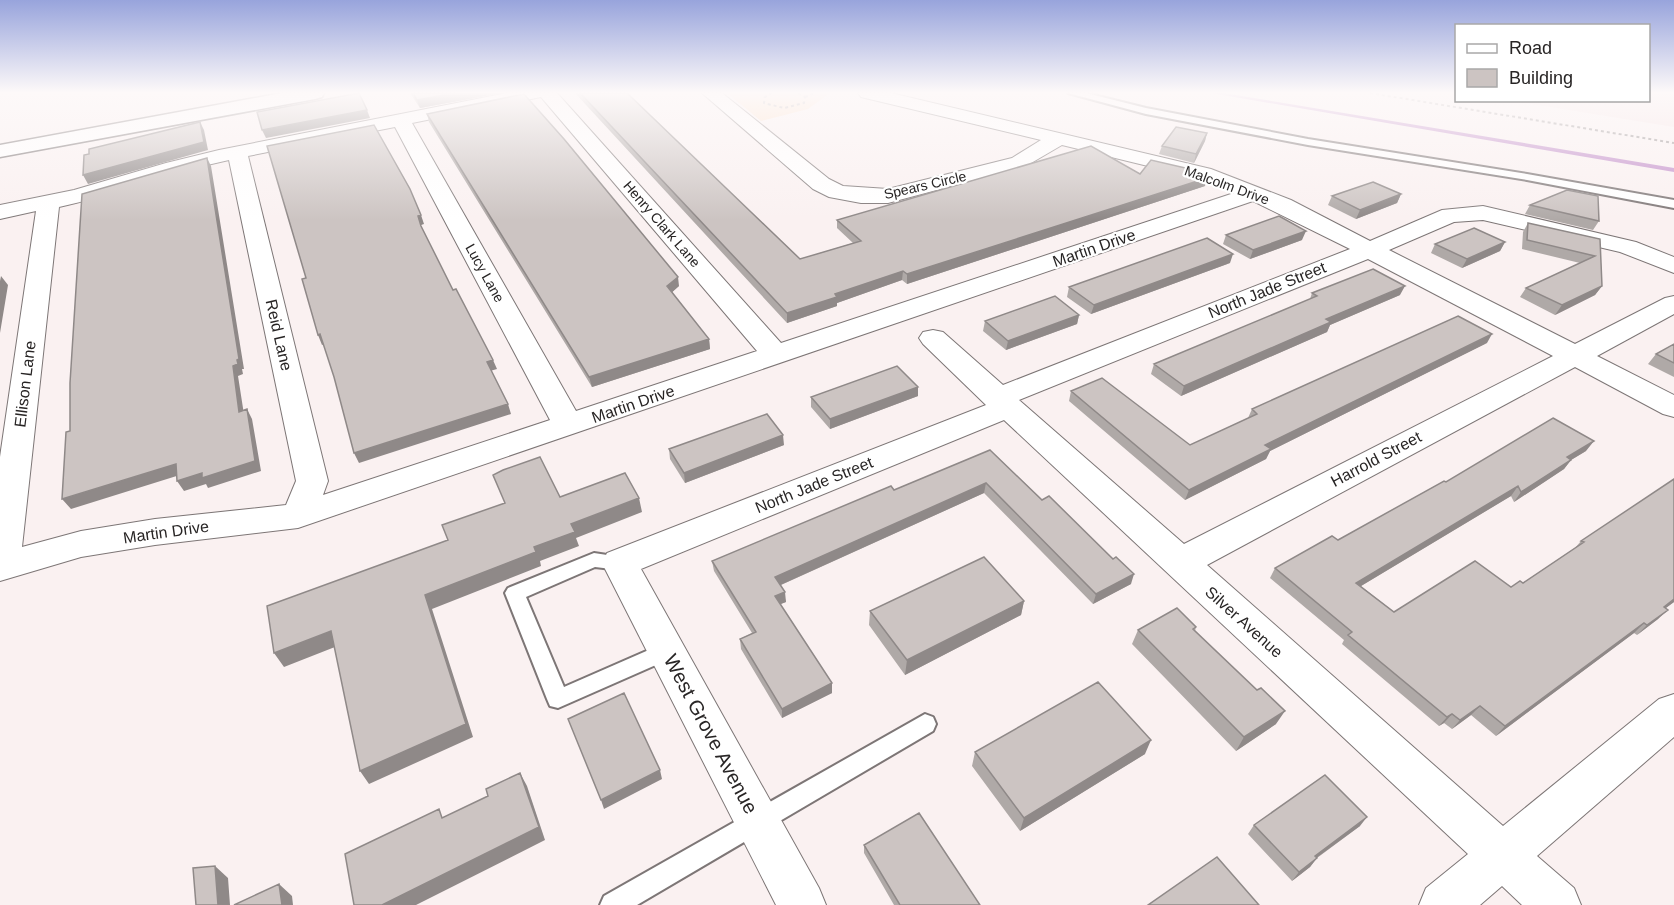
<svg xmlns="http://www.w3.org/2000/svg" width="1674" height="905" font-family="Helvetica,sans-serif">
<rect width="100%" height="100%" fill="#faf1f1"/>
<!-- built -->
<path fill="#f5e3e4" d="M1649,93H1674V127L1513,101L1648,100Z"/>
<!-- green -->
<path fill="#fcddc1" d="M727,93H830L808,109L761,121Z"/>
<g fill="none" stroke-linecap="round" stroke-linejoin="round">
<!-- stream -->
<path fill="#c18cc9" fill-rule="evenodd" d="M1211,93H1224L1674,168V172Z"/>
<!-- service casing -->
<g stroke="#7d7676" stroke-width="4">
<path id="service" d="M1068,93H1086L1146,108L1308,139L1527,174L1674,200V208L1527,180L1308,145L1146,114Z
M594,553L627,558L629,563L627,568L620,570L595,567L526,597L564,687L667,642L674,645L677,651L674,657L558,708L550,706L547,699L505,593L508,588Z
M925,714L933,717L936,724L933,731L637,905H600L604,896Z"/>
</g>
<!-- minor casing -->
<g stroke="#7d7676" stroke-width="2">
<path id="minor" d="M507,93H557L781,343L1234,193L1197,178L1062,145L1026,166L888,203H861L829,197L813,189L702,93H722L829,179L843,186L888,189L1012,158L1041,140L861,97L858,93H891L1211,169L1291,200L1370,241L1442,210L1483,206L1636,242L1674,257V273L1620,252L1483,220L1454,222L1389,250L1575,344L1665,298L1674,296V314L1597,356L1674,395V417L1663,414L1575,367L1207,565L1503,826L1659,699L1674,694V737L1537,856L1574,888L1581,905H1522L1502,886L1480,905H1419L1426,888L1468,854L1004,420L641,569L819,888L826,905H776L602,563L607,553L986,405L923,344L919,338L923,332L933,330L943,332L1003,385L1350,249L1253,201L298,528L155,545L81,557L0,581V457L36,211L0,219V205L74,190L166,163L219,150ZM541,97L757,351L576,411L412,123ZM395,127L550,420L323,495L328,481L248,156ZM229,160L296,481L286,505L155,519L81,531L22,547L59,207C116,195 171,172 229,160ZM1368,259L1553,356L1184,544L1019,400Z"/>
</g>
<!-- trunk casing -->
<g stroke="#7d7676" stroke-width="3">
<path id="trunk" d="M282,93H324L322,97L315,99L0,157V145Z"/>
</g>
<!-- path -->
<path stroke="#938d8d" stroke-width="2" stroke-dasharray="3 3" stroke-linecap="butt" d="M772,93L765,97L764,103L784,108L804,103L805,97L798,93
M1370,93L1674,143
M805,97L814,93"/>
<!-- service -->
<use href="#service" fill="#fff" fill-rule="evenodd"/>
<!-- minor -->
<use href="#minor" fill="#fff" fill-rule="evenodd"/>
<!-- trunk -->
<use href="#trunk" fill="#fff" fill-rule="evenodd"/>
</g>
<!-- wall -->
<path fill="#afa9a7" d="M410,93H502L420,108Z
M575,93H627L800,259L853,243L837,228V220L1140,174L1205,186L907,284L902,280L837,303V306L787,323Z
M427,114L679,286L672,292L709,339L710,349L592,387L429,122Z
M1207,133L1205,141L1194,163L1159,154L1162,146Z
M1401,194L1397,203L1356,219L1328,205L1332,196Z
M1530,205L1599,221L1593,230L1525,214Z
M1528,223L1600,239L1602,286L1595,295L1555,315L1520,297L1526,288L1580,263L1522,249L1523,232Z
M1226,235L1302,240L1250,259L1223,244Z
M1505,242L1500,251L1462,268L1431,253L1435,244Z
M1230,263L1091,314L1067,297L1069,287Z
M1312,293L1400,295L1330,325L1327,332L1181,396L1151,374L1154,364L1310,299Z
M1079,315L1077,324L1006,350L983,331L985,321Z
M1487,343L1270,451L1266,459L1185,500L1069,401L1071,391L1190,445L1248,418L1252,409Z
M1674,344V377L1648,364L1656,354Z
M918,387V396L830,429L811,407V397Z
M784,445L685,483L670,459L669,449Z
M990,450L1131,584L1093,604L984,493L781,585L786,602L780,604L832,693L782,718L741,649L740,639L752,633L714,571L712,561L894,490Z
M1586,451L1571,460L1564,469L1514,502L1511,496L1361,586L1394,612L1511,587L1523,583L1575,548L1581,541L1674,602L1665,608L1658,619L1637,635L1634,633L1496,736L1471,715L1452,729L1444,723L1439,726L1342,644L1344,640L1270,578L1275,568L1338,540L1446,482Z
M1024,601L1021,615L905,675L869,625L870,611Z
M1196,627L1195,631L1276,724L1236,751L1132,644L1138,630Z
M975,752L1145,754L1020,831L972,766Z
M1254,825L1360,826L1317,858L1310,867L1292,881L1248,834Z
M864,845L980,905H894L864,853Z"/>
<!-- shaded-wall -->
<path fill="#8f8988" d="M456,93H502L420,108L417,100Z
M367,110L370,118L266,138L262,130Z
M200,122L204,130L208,150L88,184L83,175Z
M1207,133L1205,141L1194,163L1196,154Z
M207,158L211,166L244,369H242L243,374L238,376L245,421L239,412L233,366L237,360Z
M1207,178L1205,186L907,284V274Z
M1401,194L1397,203L1356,219L1360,210Z
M421,215L424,224L421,225L418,216Z
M1306,231L1302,240L1250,259L1253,250Z
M1505,242L1500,251L1462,268L1467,259Z
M1233,254L1230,263L1091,314L1094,305Z
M903,271L902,280L837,303V306L787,323V313L835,294Z
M1,276L8,285L0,333V281Z
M678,277L679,286L669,295L667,286Z
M1405,286L1400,295L1330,325L1327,332L1181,396L1184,386L1326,319Z
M1602,286L1595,295L1555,315L1562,305Z
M1079,315L1077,324L1006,350L1008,341Z
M320,334L325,344L322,345L318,335Z
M1492,334L1487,343L1270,451L1266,459L1185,500L1189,490L1265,445Z
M709,339L710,349L592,387L589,377Z
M493,360L497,369L490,371L487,362Z
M918,387V396L830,429V419Z
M508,404L511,414L359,463L354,453Z
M247,409L252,419L261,471L208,488L206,484L184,491L177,481Z
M783,435L784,445L685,483L684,473Z
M1594,441L1586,451L1571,460L1564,469L1514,502L1521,492L1567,457Z
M176,464L183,474L71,509L62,499Z
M986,483L984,493L776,587L775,577Z
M1518,486L1511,496L1351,592L1356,583Z
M639,498L642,512L576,538L579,546L540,561L541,566L432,609L473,737L369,784L360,771L425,595L534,547L571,524Z
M1134,574L1131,584L1093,604L1096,594Z
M785,592L786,602L776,606L775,596Z
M1674,599V602L1654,617L1664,607Z
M1024,601L1021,615L905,675L907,660Z
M1668,610L1658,619L1637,635L1647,625Z
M1644,623L1634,633L1496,736L1505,726Z
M331,631L340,645L284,667L274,653Z
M832,683V693L782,718V709Z
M1480,706L1471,715L1452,729L1460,720Z
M1285,711L1276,724L1236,751L1244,737Z
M1452,714L1444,723L1439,726L1447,717Z
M1151,740L1145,754L1020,831L1024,818Z
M660,770L662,779L604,809L601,800Z
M520,773L527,786L545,840L416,905H382Z
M1367,817L1360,826L1308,864L1315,856Z
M1317,858L1310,867L1292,881L1299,872Z
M215,866L228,878L230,905H218Z
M279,884L292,896L293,905H282Z"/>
<!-- building -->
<path fill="#ccc4c2" stroke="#8f8988" stroke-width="1.5" d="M359,93L367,110L262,130L257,112Z
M413,93H456L417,100Z
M580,93H627L800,259L861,241L837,220L1091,146L1140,174L1151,160L1194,170L1207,178L907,274L903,271L835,294L837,297L787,313Z
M524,94L564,139L678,277L667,286L709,339L589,377L427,114Z
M200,122L204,142L83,175L84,155L89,154V149Z
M374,125L410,189L421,215L418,216L421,226L453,290L456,289L493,360L487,362L508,404L354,453L334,377L320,334L318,335L302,279L306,278L267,146Z
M1176,127L1207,133L1196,154L1162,146Z
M207,158L239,359L237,360L238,364L233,366L239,412L247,409L255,461L202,478V473L177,481L176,464L62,499L66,432L70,431V383L82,194Z
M1373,182L1401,194L1360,210L1332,196Z
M1567,190L1598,196L1599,221L1530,205Z
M1279,216L1306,231L1253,250L1226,235Z
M1528,223L1600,239L1602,286L1562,305L1526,288L1595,256L1527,240Z
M1474,228L1505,242L1467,259L1435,244Z
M1207,238L1233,254L1094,305L1069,287Z
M1373,269L1405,286L1326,319L1331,322L1184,386L1154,364L1317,296L1312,293Z
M1055,296L1079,315L1008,341L985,321Z
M1458,316L1492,334L1265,445L1271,449L1189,490L1071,391L1102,378L1190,445L1257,414L1252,409Z
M1674,344V363L1656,354Z
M897,366L918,387L830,419L811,397Z
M767,414L783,435L684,473L669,449Z
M1553,418L1594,441L1567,457L1571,460L1521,492L1518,486L1356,583L1394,612L1475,561L1511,587L1520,581L1523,583L1584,542L1581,541L1674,479V599L1664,607L1668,610L1647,625L1644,623L1505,726L1480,706L1460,720L1452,714L1447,717L1348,635L1352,632L1275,568L1332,536L1338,540L1444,481L1446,482Z
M990,450L1042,500L1049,496L1113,559L1116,557L1134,574L1096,594L986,483L775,577L785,592L775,596L832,683L782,709L740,639L756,632L712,561L891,486L894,490Z
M540,457L560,497L625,473L639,498L571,524L575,532L534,547L536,552L425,595L466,724L360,771L331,631L274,653L267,606L448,540L442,525L505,503L493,475L503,470Z
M984,557L1024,601L907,660L870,611Z
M1177,608L1196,627L1193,629L1257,690L1261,688L1285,711L1244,737L1138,630Z
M1098,682L1151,740L1024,818L975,752Z
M624,693L660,770L601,800L568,719Z
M520,773L539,827L382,905H354L345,854L439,809L442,818L488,796L486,789Z
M1325,775L1367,817L1315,856L1317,858L1299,872L1254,825Z
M919,813L980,905H900L864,845Z
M1217,857L1259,905H1148Z
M215,866L218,905H196L193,868Z
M279,884L282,905H234Z"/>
<!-- sky -->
<linearGradient id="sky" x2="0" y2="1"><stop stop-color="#98a4dc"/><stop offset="0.42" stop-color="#fdf9f9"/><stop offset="1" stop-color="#fdf9f9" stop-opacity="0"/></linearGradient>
<rect width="1674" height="220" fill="url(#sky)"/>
<g text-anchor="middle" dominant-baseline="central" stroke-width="4.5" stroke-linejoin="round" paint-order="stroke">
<!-- far-street labels -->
<g font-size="14" fill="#282525" stroke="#fff">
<text transform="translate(925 185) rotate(-13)">Spears Circle</text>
<text transform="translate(1227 185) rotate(20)">Malcolm Drive</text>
<text transform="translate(662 224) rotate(49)">Henry Clark Lane</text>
<text transform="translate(485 273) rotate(61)">Lucy Lane</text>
</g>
<!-- street labels -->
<g font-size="16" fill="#282525" stroke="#fff">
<text transform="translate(1094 248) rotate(-19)">Martin Drive</text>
<text transform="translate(1267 290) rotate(-22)">North Jade Street</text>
<text transform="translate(279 335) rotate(77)">Reid Lane</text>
<text transform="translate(25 384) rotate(-83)">Ellison Lane</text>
<text transform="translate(633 404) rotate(-19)">Martin Drive</text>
<text transform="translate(1376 459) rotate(-28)">Harrold Street</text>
<text transform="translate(814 485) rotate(-22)">North Jade Street</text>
<text transform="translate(166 532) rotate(-8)">Martin Drive</text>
<text transform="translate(1244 622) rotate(42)">Silver Avenue</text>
</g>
<!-- near-street labels -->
<g font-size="20" fill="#282525" stroke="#fff">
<text transform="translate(711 734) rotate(62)">West Grove Avenue</text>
</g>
</g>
<!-- legend -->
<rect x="1455" y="24" width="195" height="78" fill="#ffffff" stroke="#a9a8a8" stroke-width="1.5"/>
<rect x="1467" y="44" width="30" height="9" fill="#ffffff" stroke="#a9a8a8" stroke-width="1.5"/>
<text x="1509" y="54" font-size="18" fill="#282525">Road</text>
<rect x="1467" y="69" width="30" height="18" fill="#ccc4c2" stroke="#a9a8a8" stroke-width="1.5"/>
<text x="1509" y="84" font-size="18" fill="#282525">Building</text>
</svg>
